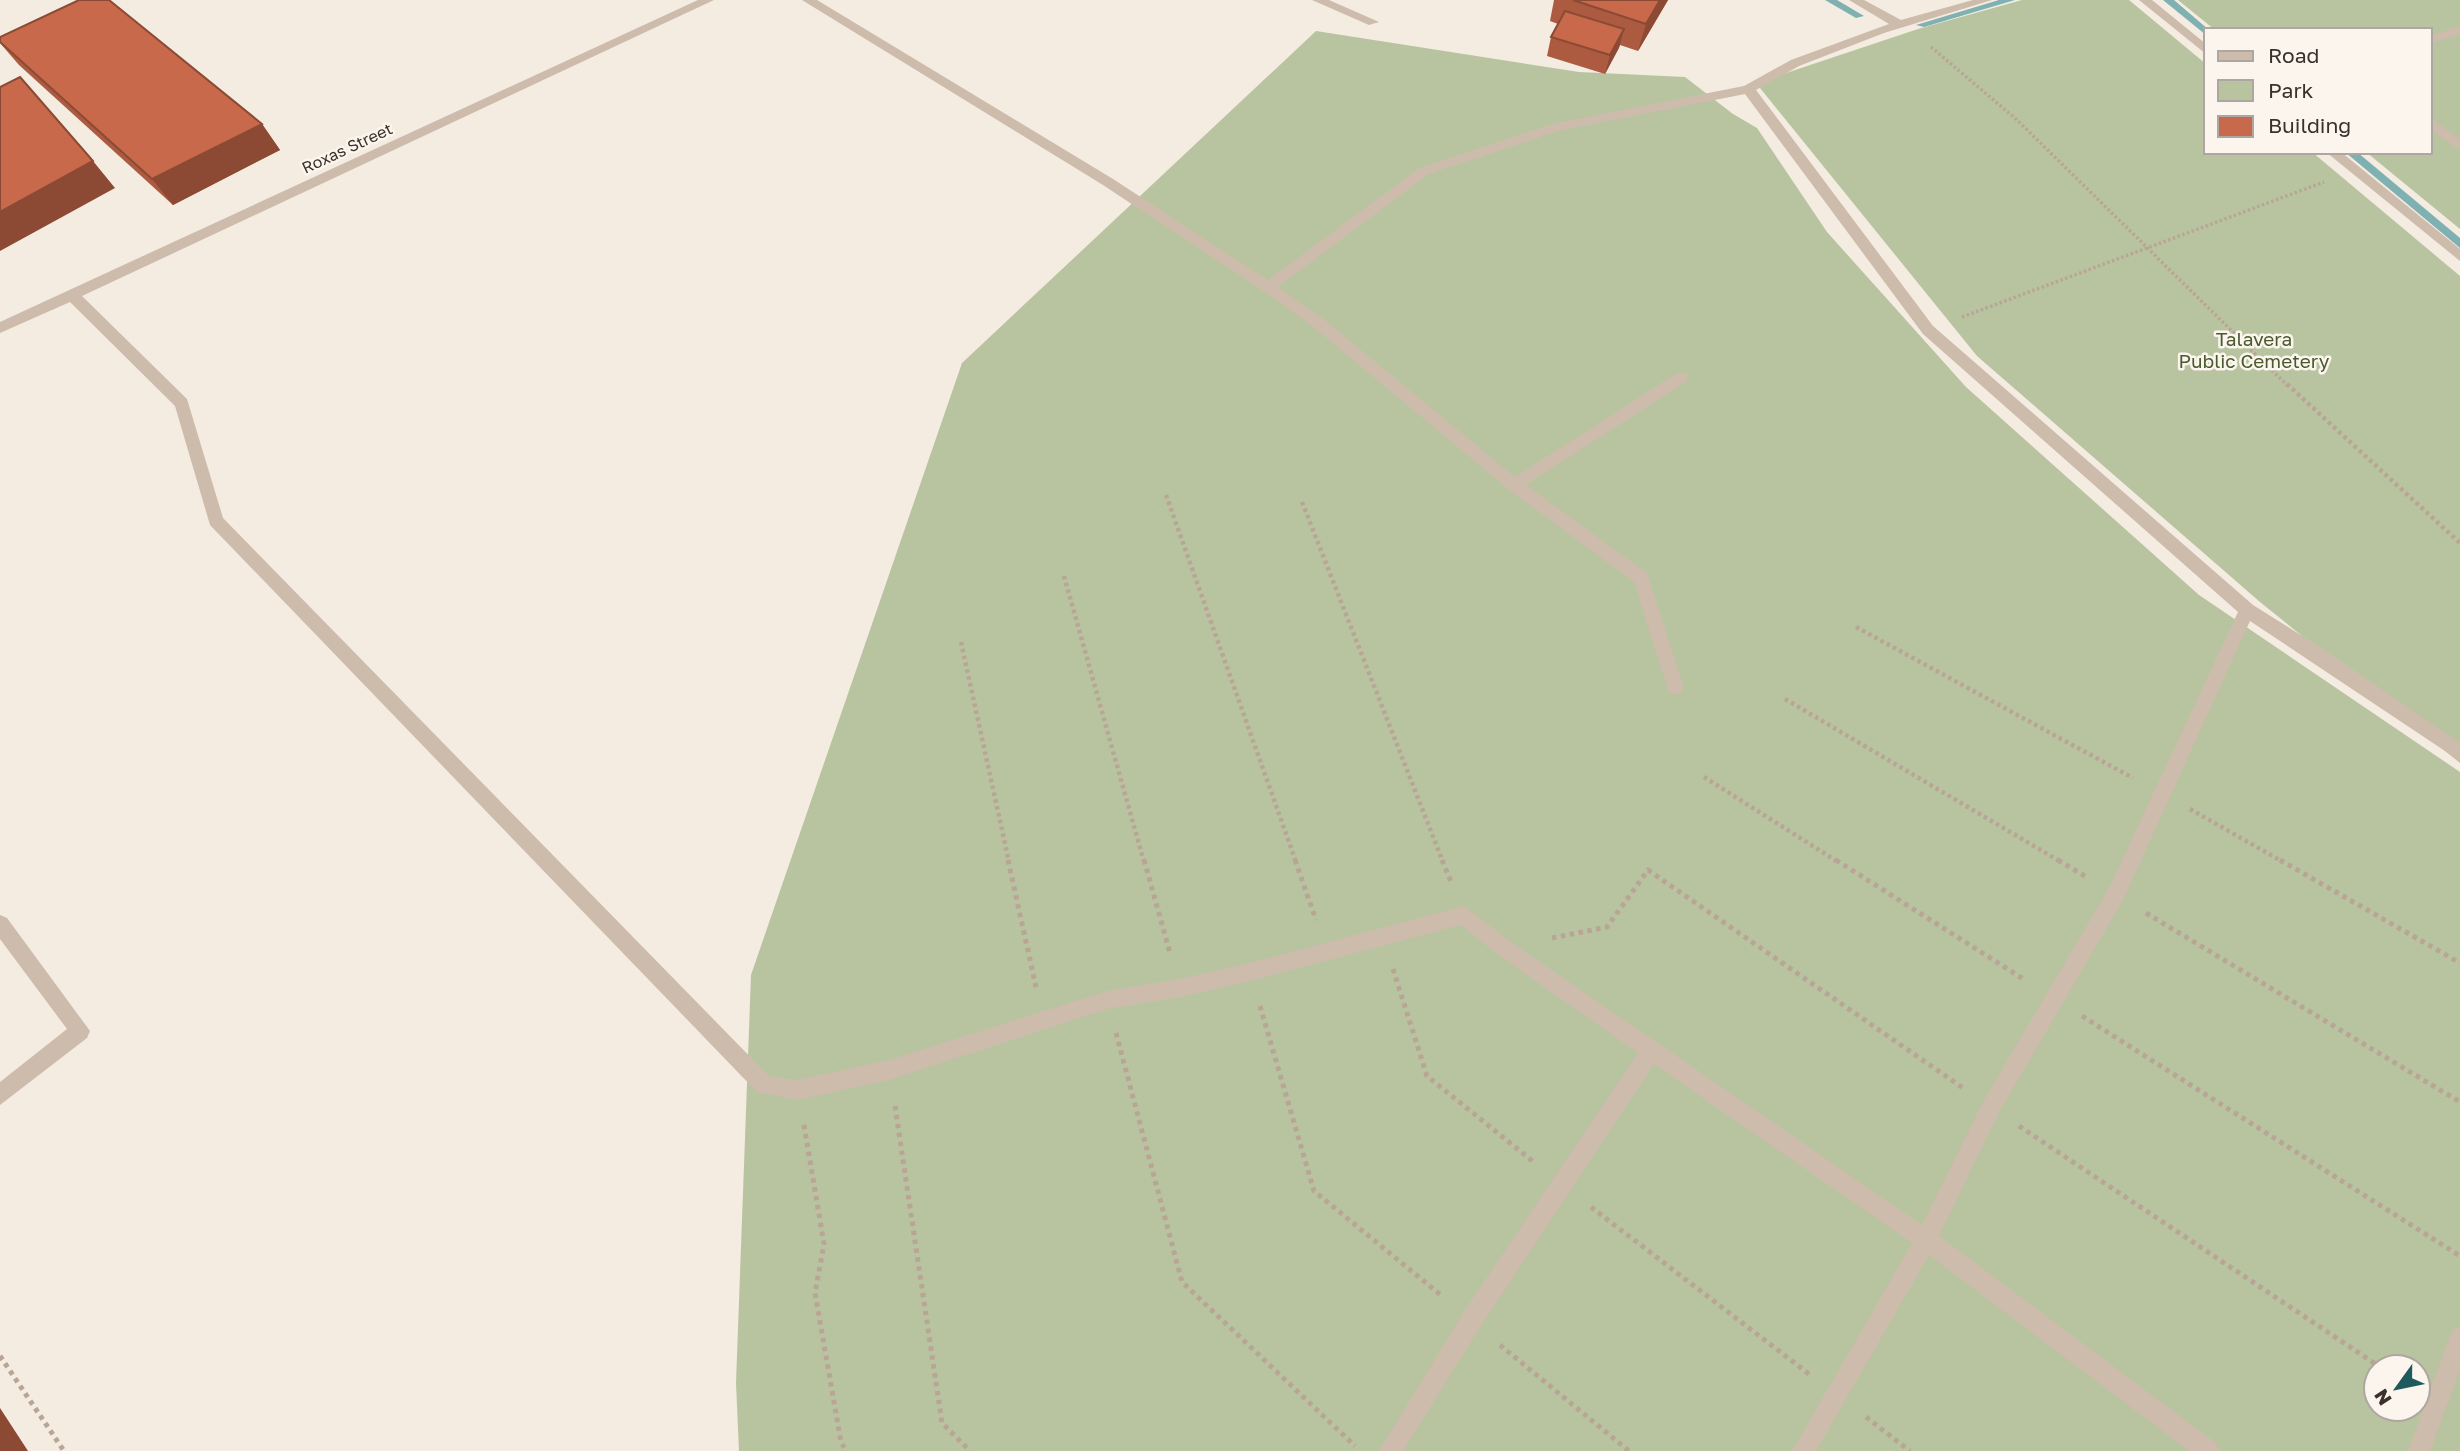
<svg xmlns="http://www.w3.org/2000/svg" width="2460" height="1451" font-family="'Golos Text',sans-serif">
<rect width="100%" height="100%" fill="#f4ebe1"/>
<!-- green -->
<path fill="#b8c4a0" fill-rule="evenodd" d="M2022,0H2129L2206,64V152H2312L2460,276V763L2260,602L1977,356L1756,83L1918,29Z
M2178,0H2460V229L2366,152H2430V30H2215Z
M1316,31L1579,72L1685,77L1733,114L1757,128L1827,232L1966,387L2199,595L2460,772V1451H739L736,1383L751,975L962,363ZM2376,1367H2418V1409H2376Z"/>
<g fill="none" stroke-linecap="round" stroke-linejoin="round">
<!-- stream -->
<path fill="#7fb0b2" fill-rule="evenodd" d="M1825,0H1837L1864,16L1856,18Z
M1999,0H2015L1924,27L1916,25Z
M2163,0H2174L2209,30H2206V35Z
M2345,152H2357L2460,238V248Z"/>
<!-- path-far2 -->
<path stroke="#b9a596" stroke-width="3.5" stroke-dasharray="2.5 2.5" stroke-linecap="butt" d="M1931,47L2016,119L2288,386
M1962,317L2324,182"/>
<!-- path-far1 -->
<path stroke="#b9a596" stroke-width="4.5" stroke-dasharray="3.5 3.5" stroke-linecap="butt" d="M2287,384L2460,543
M1166,495L1296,862
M1302,502L1443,862
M1064,576L1144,862
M1856,627L2133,778
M961,642L1009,862
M1785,699L2061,862
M1704,777L1838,862
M2190,809L2283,862"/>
<!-- path -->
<path stroke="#b9a596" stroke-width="5" stroke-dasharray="4.5 4.5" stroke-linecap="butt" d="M1008,860L1036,987
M1144,860L1170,953
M1295,860L1316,920
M1442,860L1451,882
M1836,860L2025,980
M2058,860L2088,878
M2280,860L2460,963
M2146,913L2460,1102
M1552,938L1607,927L1648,870L1963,1088
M1393,969L1427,1076L1535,1163
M1260,1006L1314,1191L1442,1296
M2082,1016L2460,1256
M1116,1033L1182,1282L1355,1446
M895,1106L942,1423L970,1451
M804,1125L824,1244L815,1293L841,1442L846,1451
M2019,1126L2380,1367
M1591,1207L1809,1374
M1500,1345L1629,1451
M0,1356L64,1451
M1866,1417L1910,1451"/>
<!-- minor -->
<path fill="#cdbbac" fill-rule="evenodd" d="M698,0H714L82,296L187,399L223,518L769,1076L797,1080L889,1060L1107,991L1180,979L1250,963L1464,906L1511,942L1922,1225L1984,1100L2109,888L2238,612L1923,334L1745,94L1558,131L1429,174L1278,287L1321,317L1515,477L1677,373H1687V381L1526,485L1647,573L1684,688L1681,693H1669L1634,582L1508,489L1311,325L1263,291L1103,185L802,0H817L1113,179L1268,280L1419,168L1556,123L1744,86L1791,60L1889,24L1849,0H1864L1901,20L1973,0H1992L1884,33L1799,66L1756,90L1933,326L2253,605L2320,647L2460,743V761L2250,621L2123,900L1998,1114L1939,1236L2216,1443L2219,1451H2189L1929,1255L1816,1451H1792L1912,1243L1654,1064L1479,1329L1403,1451H1379L1463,1313L1638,1053L1497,954L1461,925L1250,981L1180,997L1107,1009L889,1080L797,1100L757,1092L210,525L175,406L70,302L0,333V322Z
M1312,0H1329L1379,22L1369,25Z
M2139,0H2152L2206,44V54Z
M2460,26V34L2430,44V36Z
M2430,118L2460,139V150L2430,129Z
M2326,152H2341L2460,249V261Z
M0,915L7,918L90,1031L87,1038L0,1105V1082L67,1029L0,939Z
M2460,1327V1369L2430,1451H2408L2452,1330Z"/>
</g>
<!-- wall -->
<path fill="#ac5a40" d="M1554,0H1668L1638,51L1620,45L1605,74L1547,56L1551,37L1558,24L1550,21Z
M0,37L262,124L280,150L173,205L19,65L0,43Z"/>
<!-- shaded-wall -->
<path fill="#8c4a34" d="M1660,0H1668L1638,51L1646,24Z
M1624,29L1619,48L1605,74L1610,55Z
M262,124L280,150L173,205L152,179Z
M93,161L115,188L0,251V212Z
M0,1408L28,1451H0Z"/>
<!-- building -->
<path fill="#c8694b" stroke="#8c4a34" stroke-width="2" d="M79,0H109L262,124L152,179L0,42V37Z
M1573,0H1660L1646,24Z
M1565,11L1624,29L1610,55L1551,37Z
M20,77L93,161L0,212V87Z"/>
<g text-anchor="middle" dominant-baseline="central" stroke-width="5" stroke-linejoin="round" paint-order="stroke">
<!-- far-street labels -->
<g font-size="16" fill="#3b302b" stroke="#fbf5ee">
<text transform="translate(347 148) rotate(-25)">Roxas Street</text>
</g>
<!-- park labels -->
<g font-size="19" fill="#4a5a2e" stroke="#fbf5ee">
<text x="2254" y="338">Talavera<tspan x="2254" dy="22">Public Cemetery</tspan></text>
</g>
</g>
<!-- legend -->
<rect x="2204" y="28" width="228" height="126" fill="#fbf5ee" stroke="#aea6a0" stroke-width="2"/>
<rect x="2218" y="51" width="35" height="10" fill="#cdbbac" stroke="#aea6a0" stroke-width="2"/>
<text x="2268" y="63" font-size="21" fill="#3b302b">Road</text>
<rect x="2218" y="80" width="35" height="21" fill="#b8c4a0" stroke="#aea6a0" stroke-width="2"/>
<text x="2268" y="98" font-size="21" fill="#3b302b">Park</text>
<rect x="2218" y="116" width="35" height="21" fill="#c8694b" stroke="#aea6a0" stroke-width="2"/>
<text x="2268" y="133" font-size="21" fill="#3b302b">Building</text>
<!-- north arrow -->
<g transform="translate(2397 1388) rotate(237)"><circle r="33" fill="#fbf5ee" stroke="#aea6a0" stroke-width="2"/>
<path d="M0-5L12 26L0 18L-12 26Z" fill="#1f5a5e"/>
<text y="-10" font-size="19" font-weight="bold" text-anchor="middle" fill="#3b302b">N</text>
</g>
</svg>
